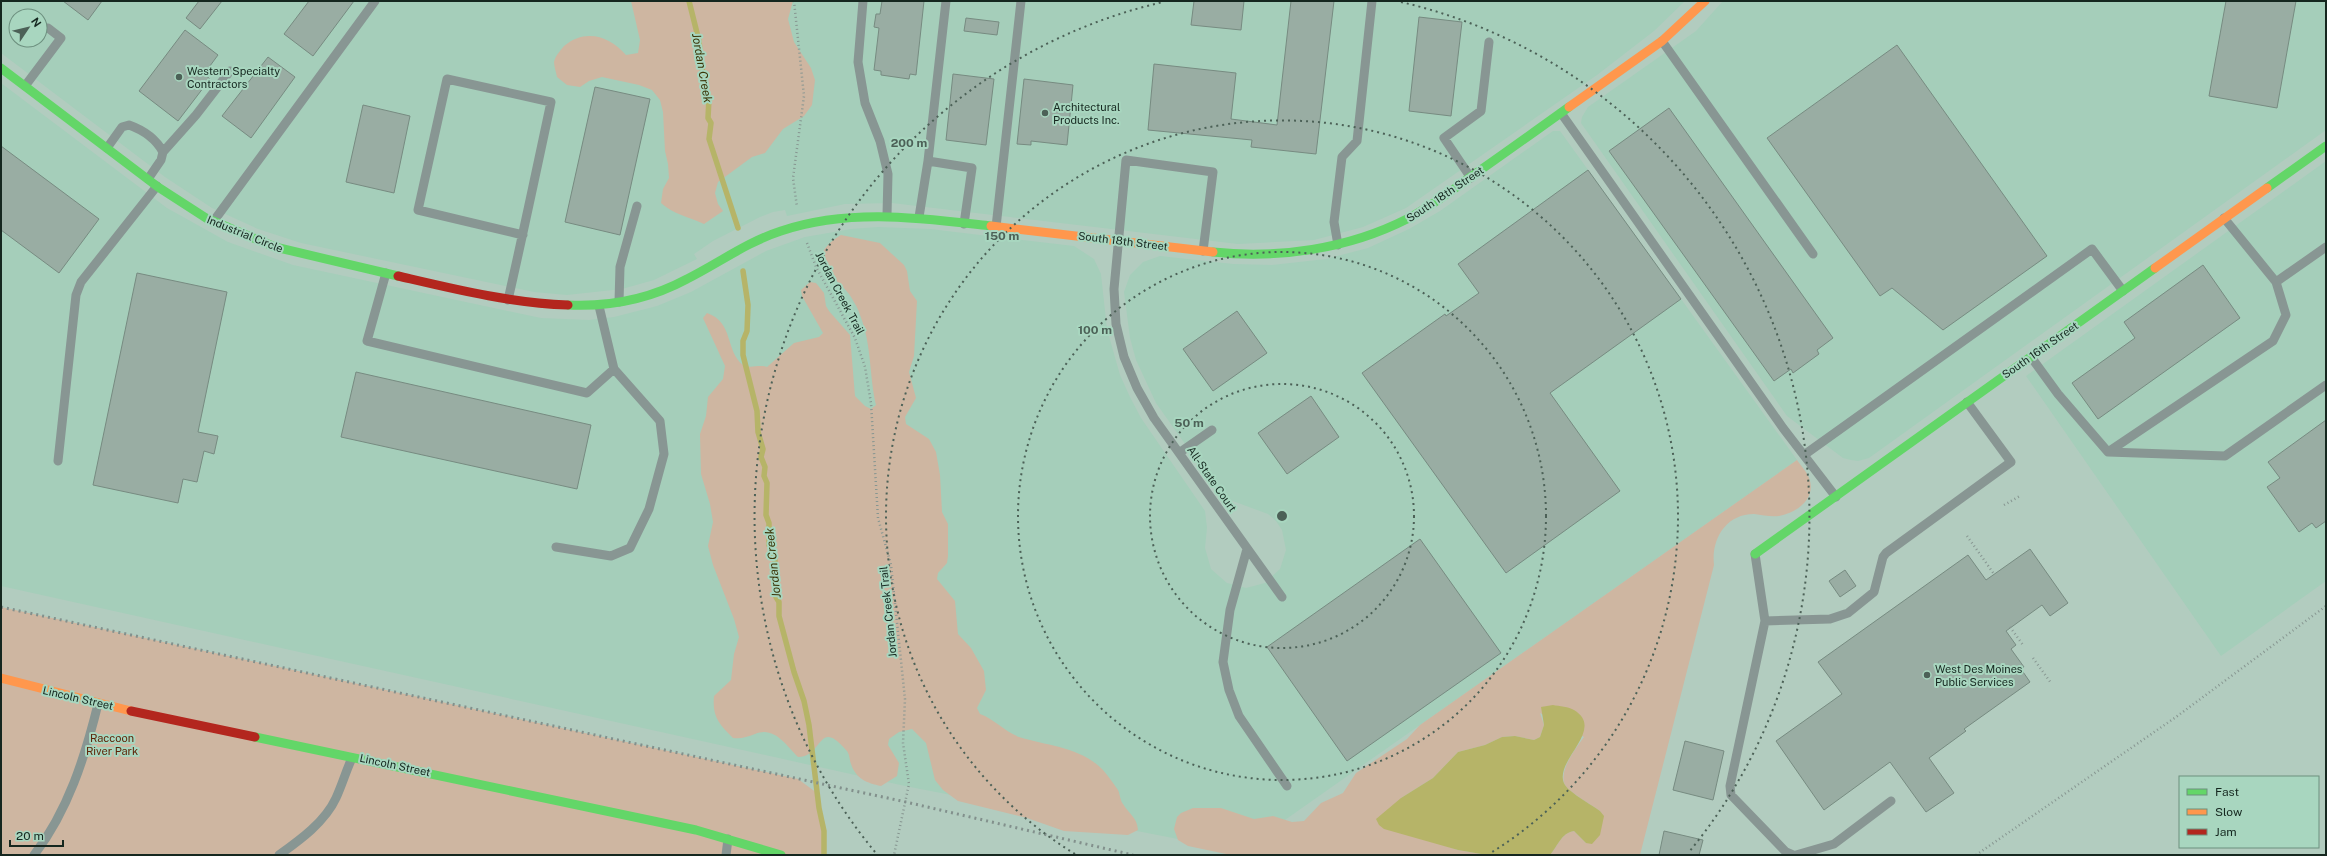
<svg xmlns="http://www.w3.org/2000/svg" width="2327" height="856" font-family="'Public Sans',sans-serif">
<rect width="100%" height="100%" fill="#b2ccbf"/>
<!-- built -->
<path fill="#a5ceba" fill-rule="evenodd" d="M1,1H1685L1654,31L1597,75L1406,208L1363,227L1314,240L1238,244L892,203L845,204L787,216L785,210L773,212L760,217L713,241L694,254L697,259L654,280L622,289L567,295L534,292L301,243L258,229L212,208L165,177L1,53ZM16,16H40V40H16Z
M1723,1H2326V130L1869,458L1858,461L1851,460L1843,458L1787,416L1581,123L1582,117L1588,107L1696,31Z
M1,83L167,208L228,242L293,265L541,318L589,320L614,317L657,306L691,292L766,251L805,237L851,229L878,227L930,229L1074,246L1094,259L1101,274L1107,329L1120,375L1130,397L1141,418L1205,511L1207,528L1205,548L1211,569L1227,583L1246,588L1265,583L1280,569L1286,550L1282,530L1276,521L1268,514L1230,500L1217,489L1156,403L1136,360L1130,338L1124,292L1130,275L1143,262L1160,256L1233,264L1272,265L1326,259L1368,248L1409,229L1440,211L1553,131H1560L1797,460L1245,848L1178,839L905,786L1,586Z
M2326,161V581L2221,656L2026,376Z"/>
<!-- green -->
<path fill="#ceb6a1" d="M631,1H793L788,19L794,42L811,68L815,80L812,105L804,116L783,129L765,153L752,157L718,182L715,193L718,204L723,211L704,224C689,217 673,214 661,203L663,189L669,178L668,164L665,151L663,112L660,100L652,90L639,85L602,77L589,81L580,87L567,85L557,77C556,72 554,66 554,62C555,56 561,50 564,46C585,28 610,36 626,55L638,53L640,40Z
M841,235L880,243L904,265L907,271L910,291L917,301L914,356L909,372L916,398L905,417L906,424L929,439L936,452L940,475L942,512L948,524V556L947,563L938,573L937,579L955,601L958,634L971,648L984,671L986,690L977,708L980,714C994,719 1004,731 1019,737C1048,746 1081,747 1103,770C1108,776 1114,784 1118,790C1120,794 1120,800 1123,804C1129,814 1137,817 1138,830L1128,835L1064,831L1027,818L958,801L943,790L935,780L926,743L912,729L899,732L889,739L888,745L899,763L897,776L881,786C867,783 856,779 851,764C849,759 850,754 846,750C818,717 823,757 798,757C785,744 774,726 755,734C747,737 741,739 733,738C719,724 712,717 714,696L731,680L734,654L739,637L734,619L713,565L708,546L713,522L710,504L701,474L700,434L706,416L708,397L723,379L725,366L703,318L707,313C734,322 725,351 743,365C750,369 760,364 767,367L794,343L819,337L823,333L802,296L801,290L810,282L816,283L824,293L826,306L829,311L850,335L855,396L865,406L871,409L876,405C869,375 872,345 860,315C858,308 853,300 849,294C841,283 823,272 822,257C821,249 834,239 841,235Z
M1797,460C1801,466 1807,472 1809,478C1817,498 1797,513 1779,516C1770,517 1763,515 1754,514C1726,514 1711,539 1714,565L1640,855H1550C1558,846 1561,833 1574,831L1586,843C1594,833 1608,824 1600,811C1592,805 1569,792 1565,785C1558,771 1576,748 1584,737L1540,713L1544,725L1540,737L1534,740L1515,736L1502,737L1485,745L1458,752L1433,778L1401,798L1428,840L1458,850L1487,855H1231L1188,846L1178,840L1174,829L1177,817L1181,813L1193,808H1221L1254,819L1273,816L1292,822L1304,821L1321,803L1343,793L1356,773L1407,739L1420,725Z
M1,607L798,779L817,793L824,831V855H1Z"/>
<!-- water -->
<path fill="#b6b468" d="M1553,705C1559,706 1569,707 1574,710C1607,730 1551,762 1565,785C1570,793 1592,805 1600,811L1604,816L1600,835L1592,844L1586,843L1574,831C1561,833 1558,846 1550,855H1487L1458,850L1384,829L1379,825L1376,819L1401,798L1433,778L1458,752L1485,745L1502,737L1515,736L1534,740L1540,737L1544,725L1541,707Z"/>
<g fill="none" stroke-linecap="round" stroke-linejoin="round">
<!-- stream -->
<path stroke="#b6b468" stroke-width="5.5" d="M689,1L699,41L704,84L709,98L708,118L711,123L709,139L738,228
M743,271L748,305L747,331L743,341V355L757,411L758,432L763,449L761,457L765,467L764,476L767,483L766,515L769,523V545L775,560L776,597L779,602V616L794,672L804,701L809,725L819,808L824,831V855"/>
</g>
<!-- building -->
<path fill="#99ada3" stroke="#778b81" d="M63,1H102L88,20Z
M199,1H222L200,29L186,18Z
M309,1H354L313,56L284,34Z
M882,1H924L916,75L910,74L909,79L881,75V71L874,70L879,28L874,27L876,14H880Z
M1194,1H1244L1241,30L1191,25Z
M1291,1H1334L1316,154L1251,147L1252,140L1148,130L1154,64L1236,73L1231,119L1277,125Z
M2226,1H2296L2277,108L2209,96Z
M1419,17L1462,22L1451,116L1409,111Z
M966,18L999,22L997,35L964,31Z
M185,30L218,55L204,74L210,79L178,121L139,91Z
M1897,45L2047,256L1943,330L1892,288L1880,296L1767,138Z
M268,57L295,77L251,138L222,116Z
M953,74L994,79L986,145L946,140Z
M1024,79L1073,85L1067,145L1031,141V145L1017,144Z
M595,87L650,99L620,235L565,222Z
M363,105L410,116L394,193L346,182Z
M1669,108L1833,338L1817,350L1819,354L1793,373L1791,369L1774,381L1609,151Z
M1,146L99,219L59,273L1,230Z
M1588,170L1681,299L1550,393L1620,491L1506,573L1362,373L1445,314L1446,316L1479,293L1458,264Z
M2203,265L2240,318L2098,419L2072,383L2135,338L2124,322Z
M137,273L227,292L198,432L218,436L214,454L204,451L197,482L183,479L178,503L93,485Z
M1237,311L1267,353L1213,391L1183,349Z
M356,372L591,425L577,489L341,437Z
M1311,396L1339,437L1287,474L1258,433Z
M2326,420V521L2316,528L2312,523L2299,532L2267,487L2280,478L2268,462Z
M1420,539L1501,653L1347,761L1267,647Z
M2030,549L2068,603L2050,616L2042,605L2006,631L2016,645L2011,649L2024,667L2021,669L2030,682L1964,729L1966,731L1929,758L1954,793L1926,812L1890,762L1824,810L1776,741L1842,694L1818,662L1968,555L1986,580Z
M1845,570L1856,586L1840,597L1829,581Z
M1685,741L1724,751L1713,800L1673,790Z
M1664,831L1703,840L1699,855H1659Z"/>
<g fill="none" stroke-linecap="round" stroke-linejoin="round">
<!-- path -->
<path stroke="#879691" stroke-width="2.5" stroke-dasharray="1 3" stroke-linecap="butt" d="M794,1L804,96L793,178L797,207
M807,243L816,267L855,338L865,367L871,403L878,518L891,565L905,699L903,743L909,784L894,855
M2004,505L2020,496
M1967,536L1994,574
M2010,627L2023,645
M2033,658L2051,683
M1976,855L2176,717L2326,606"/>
<!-- lane -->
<path stroke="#889693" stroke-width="9" d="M863,1L858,62L865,103L880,141L888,174L887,215
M1662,41L1813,254
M25,86L61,38L48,28
M1561,113L1783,428L1836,497
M107,148L122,127L129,125C143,130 156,139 163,152L161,160L148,179
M163,152L196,115L230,71
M928,161L946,1
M1471,178L1444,138L1481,111L1489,42
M919,217L928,161L972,168L964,224
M2224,218L2276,282L2326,247
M213,222L375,1
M996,227L1021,1
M1338,245L1334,222L1342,157L1357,141L1372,1
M1203,251L1213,172L1126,160L1114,289L1116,324L1124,357L1137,388L1154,418L1282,597
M386,273L367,341L587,393L614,369
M508,300C523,234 537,168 551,102L447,79L418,210L523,235
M619,302L620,267L637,206
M2031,357L2058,394L2108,452L2225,456L2326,385
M2108,452L2273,341L2286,315L2276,282
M1179,453L1212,430
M1804,455L2092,249L2123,291
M58,461L76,295L81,282L157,186
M556,547L611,556L630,548L649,509L664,454L660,421L614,369L599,306
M1247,549L1230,610L1223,662L1229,690L1239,716L1287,786
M1755,554L1765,621L1730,786L1731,795L1786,852L1793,855
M1765,621L1830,619L1848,613L1874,592L1883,557L1886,553L2011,462L1967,402
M34,855C68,811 85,757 98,704
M279,855C300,840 325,822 336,798C342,785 346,771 352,758
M726,855L728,839
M1796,855L1834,844L1891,801"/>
<!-- fast -->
<path stroke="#63d668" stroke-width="9" d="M1,68L158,187L206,218L275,247L398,276
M2267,188L2326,146
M1213,252C1278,259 1348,249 1407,219C1430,207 1451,191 1472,176C1505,153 1537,130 1569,107
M568,305C610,307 650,299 687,279C719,263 747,242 781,231C850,208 920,218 991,226
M1755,554L2155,268
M255,737L696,830L781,855"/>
<!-- slow -->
<path stroke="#ff974d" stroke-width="9" d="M1569,107L1662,41L1705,1
M991,226L1213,252
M2155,268L2267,188
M1,678L131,711"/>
<!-- jam -->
<path stroke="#b3261e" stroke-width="9" d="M398,276C454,289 510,303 568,305
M131,711L255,737"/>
<!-- rail -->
<path stroke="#82908c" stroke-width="3" stroke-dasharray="2 4" stroke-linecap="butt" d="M1,607L906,802L1133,855"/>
</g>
<!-- distance rings -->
<g fill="none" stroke="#4c6157" stroke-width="2" stroke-dasharray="2 4">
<circle cx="1282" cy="516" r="132"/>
<circle cx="1282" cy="516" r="264"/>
<path d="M1075 854A396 396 0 1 1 1489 854"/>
<path d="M875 852A528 528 0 0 1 1163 2M1401 2A528 528 0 0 1 1689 852"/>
</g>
<!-- markers -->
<g fill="#4c6157" stroke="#a8d6bf" stroke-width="1.5">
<circle cx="179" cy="77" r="4"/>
<circle cx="1045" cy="113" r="4"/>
<circle cx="1927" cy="675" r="4"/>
</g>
<g text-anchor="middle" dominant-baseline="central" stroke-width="4" stroke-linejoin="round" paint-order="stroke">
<!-- poi labels -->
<g font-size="11" fill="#15271f" stroke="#a8d6bf" text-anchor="start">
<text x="187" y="71">Western Specialty<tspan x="187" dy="13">Contractors</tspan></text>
<text x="1053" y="107">Architectural<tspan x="1053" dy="13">Products Inc.</tspan></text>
<text x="1935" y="669">West Des Moines<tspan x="1935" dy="13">Public Services</tspan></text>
</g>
<!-- street labels -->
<g font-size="11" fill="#15271f" stroke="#a8d6bf">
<text transform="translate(1445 194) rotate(-34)">South 18th Street</text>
<text transform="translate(245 234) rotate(22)">Industrial Circle</text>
<text transform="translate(1123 241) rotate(7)">South 18th Street</text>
<text transform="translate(840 293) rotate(62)">Jordan Creek Trail</text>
<text transform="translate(2040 350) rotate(-35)">South 16th Street</text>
<text transform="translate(1212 479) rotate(55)">All-State Court</text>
<text transform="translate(888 612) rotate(-96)">Jordan Creek Trail</text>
<text transform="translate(78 698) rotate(13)">Lincoln Street</text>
<text transform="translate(395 765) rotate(12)">Lincoln Street</text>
</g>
<!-- park labels -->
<g font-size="11" fill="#5d2307" stroke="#a8d6bf">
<text x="112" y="738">Raccoon<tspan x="112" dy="13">River Park</tspan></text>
</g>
<!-- water labels -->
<g font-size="12" font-style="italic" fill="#3b3609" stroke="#a8d6bf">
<text transform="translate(702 68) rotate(80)">Jordan Creek</text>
<text transform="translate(773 563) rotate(-96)">Jordan Creek</text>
</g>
</g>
<circle cx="1282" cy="516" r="6" fill="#4c6157" stroke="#a8d6bf" stroke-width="2"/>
<g font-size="12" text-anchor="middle" font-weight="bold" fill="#4c6157" stroke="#a8d6bf" stroke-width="4" stroke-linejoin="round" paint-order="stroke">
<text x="909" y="147">200 m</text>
<text x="1002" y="240">150 m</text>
<text x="1095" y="334">100 m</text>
<text x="1189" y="427">50 m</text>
</g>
<!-- border -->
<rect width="2327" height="856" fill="none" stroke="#15271f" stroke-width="4"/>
<!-- legend -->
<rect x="2179" y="776" width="140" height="72" fill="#a8d6bf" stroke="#6d907f"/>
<rect x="2187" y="789" width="20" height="6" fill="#63d668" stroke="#6d907f"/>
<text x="2215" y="796" font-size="12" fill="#15271f">Fast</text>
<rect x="2187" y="809" width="20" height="6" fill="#ff974d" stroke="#6d907f"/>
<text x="2215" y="816" font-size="12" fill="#15271f">Slow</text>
<rect x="2187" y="829" width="20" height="6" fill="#b3261e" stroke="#6d907f"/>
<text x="2215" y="836" font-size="12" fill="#15271f">Jam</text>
<!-- north arrow -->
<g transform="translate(28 28) rotate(55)"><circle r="19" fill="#a8d6bf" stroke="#6d907f"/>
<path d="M0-3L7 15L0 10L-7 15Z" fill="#4c6157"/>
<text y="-6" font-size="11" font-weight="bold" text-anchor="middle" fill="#15271f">N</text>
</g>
<!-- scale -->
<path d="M10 840v6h53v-6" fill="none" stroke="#15271f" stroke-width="2"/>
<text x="16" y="840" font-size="12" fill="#15271f" stroke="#a8d6bf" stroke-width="3" paint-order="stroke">20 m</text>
</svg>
